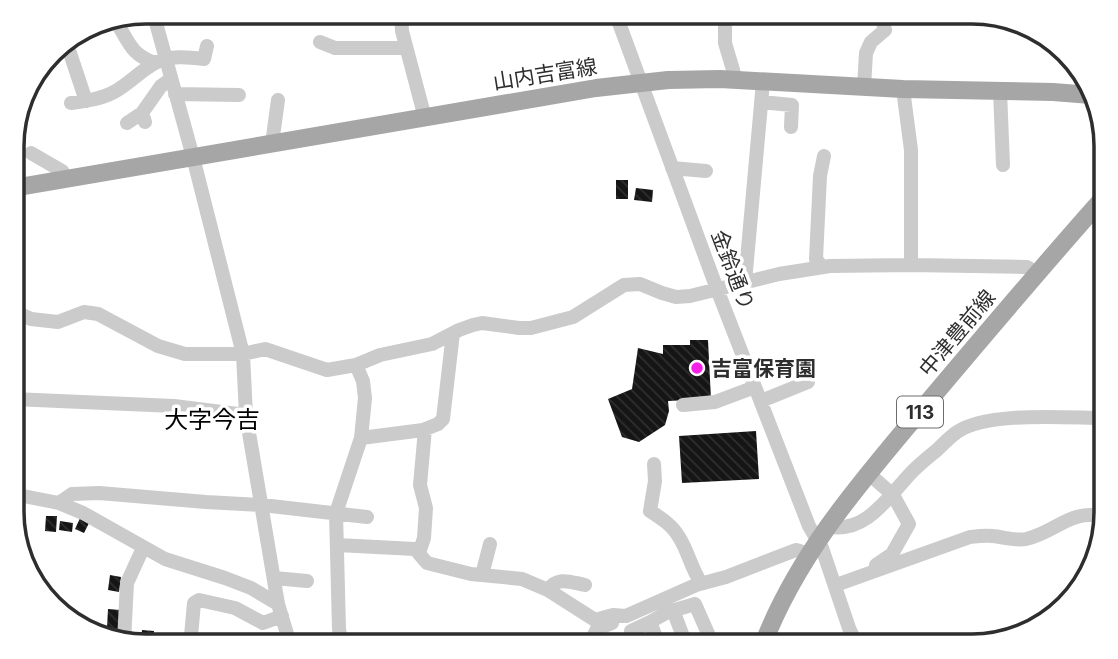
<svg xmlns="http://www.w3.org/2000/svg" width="1118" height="659" font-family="Inter,'Noto Sans JP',sans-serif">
<defs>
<pattern id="building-back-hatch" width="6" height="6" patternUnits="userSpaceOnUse" patternTransform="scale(1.75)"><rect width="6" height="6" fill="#151515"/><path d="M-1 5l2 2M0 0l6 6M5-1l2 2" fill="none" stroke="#2f2f2f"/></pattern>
</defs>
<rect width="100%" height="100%" fill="#fff"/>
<!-- building -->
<path fill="url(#building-back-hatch)" d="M616,180H628V199H616Z
M636,188L653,190L652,202L634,200Z
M690,340H708L711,399L668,401L669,411L665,425L639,442L622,437L608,399L632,389L638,348L663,354V345H690Z
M756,431L759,479L682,483L679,436Z
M46,516H57L56,532L45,531Z
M81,516L90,521L84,533L75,529Z
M60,521L73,523L72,532L59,530Z
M110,575L121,577L119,592L108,590Z
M108,609L120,610L119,629L107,628Z
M142,630L154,631L153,646L141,645Z"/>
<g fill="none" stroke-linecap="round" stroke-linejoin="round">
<!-- minor -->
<path stroke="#cbcbcb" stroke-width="14" d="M153,12L193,157L243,354L246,415L278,604L291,647
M401,12L402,31L425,118
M615,12L717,289L809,526L822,548L849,628L855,641L860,647
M117,23C130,44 131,54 155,63
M725,27V43L736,80
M320,42L335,48H406
M68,47L86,101
M864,87L866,53L871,42L885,30L880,12
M903,89L911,150V265
M1000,91L1003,165
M175,94L239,95
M761,102L792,105L791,127
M71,103C86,101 101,99 114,92C129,84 140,71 155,63C170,55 188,57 204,59L207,46
M145,122L142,113L161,86L171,79
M127,123L142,113
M272,144L278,100
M31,153L62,171L67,179
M672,168L706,171
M822,267L816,259L820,176L824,156
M745,282L763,82
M13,311L31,319L58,322L84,312L98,314L158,346L185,354H243L265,349L327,370L356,365L380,355L432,344L459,330L473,325L482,323L519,328H531L573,317L624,285L640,284L662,293L676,297L690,296L779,274L830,266L911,265L1027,267L1037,273
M726,365L746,363
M13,399L174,406L246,415
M761,401L808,382
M683,405L715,402L755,387
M361,438L423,430L438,424L443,419L453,333
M654,464L655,481L650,511C661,518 672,525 679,537C688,551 691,568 701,583
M868,473L893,495L909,524L892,554L876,565L877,566
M13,496H23L59,503L83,513L165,559L225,578L251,588L278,604
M59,503L72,494L99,493L206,502L262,505L367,517
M827,526C864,535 887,499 909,475C917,466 927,458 937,450C943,444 950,437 957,432C988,411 1067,418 1105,418
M337,545L415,549L427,563L471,574L522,579L548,590L595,620L613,615L626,616L696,585L726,577L796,550L809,554
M419,553L424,538L426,508L420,485L425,429
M482,575L490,544
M274,578L307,581
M836,585L970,537C978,536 985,535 993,536C1003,537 1016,541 1026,539C1057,532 1070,508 1105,517
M548,590C558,576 570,582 585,585
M673,610L687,647
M668,612L695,604L714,647
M124,641L127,583L143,548
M190,647L194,603L199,600L235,608L263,623L282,616
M342,647L339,629L336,513L361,438L365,398L363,381L356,365
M588,647L597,629L612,623
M638,647L631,631L650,622
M660,647L650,622L668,612L665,604"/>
<!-- major -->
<path stroke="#a6a6a6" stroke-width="18" d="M13,188L596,88L668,80L720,79L903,89L1053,92L1091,95
M762,647C798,552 865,477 928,402C987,332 1045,263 1105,196"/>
</g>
<!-- markers -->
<circle fill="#f420e6" stroke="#fff" stroke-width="2.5" cx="697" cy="368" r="7"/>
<g text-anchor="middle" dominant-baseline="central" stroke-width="7" stroke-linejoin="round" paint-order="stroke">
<!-- shield labels -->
<rect fill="#fff" stroke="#6d6d6d" stroke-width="2" x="897" y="396.5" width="46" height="31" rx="5"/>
<g font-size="19" font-weight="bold" fill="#2e2e2e">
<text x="920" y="412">113</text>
</g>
<!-- street labels -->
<g font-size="21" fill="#2e2e2e" stroke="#fff">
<text transform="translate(545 74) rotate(-9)">山内吉富線</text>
<text transform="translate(733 270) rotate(69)">金鈴通り</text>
<text transform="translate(957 333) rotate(-50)">中津豊前線</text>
</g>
<!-- poi labels -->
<g font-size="21" font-weight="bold" fill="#2e2e2e" stroke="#fff" text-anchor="start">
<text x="711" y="368">吉富保育園</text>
</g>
<!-- quarter labels -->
<g font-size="24" fill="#000" stroke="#fff">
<text x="212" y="419">大字今吉</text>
</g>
</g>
<!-- crop -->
<path d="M0 0H1118V659H0ZM146 24H972A122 122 0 0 1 1094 146V512A122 122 0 0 1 972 634H146A122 122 0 0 1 24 512V146A122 122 0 0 1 146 24Z" fill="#fff" fill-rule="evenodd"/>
<path fill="none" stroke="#2e2e2e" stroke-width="3.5" d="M146 24H972A122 122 0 0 1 1094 146V512A122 122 0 0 1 972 634H146A122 122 0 0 1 24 512V146A122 122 0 0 1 146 24Z"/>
</svg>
